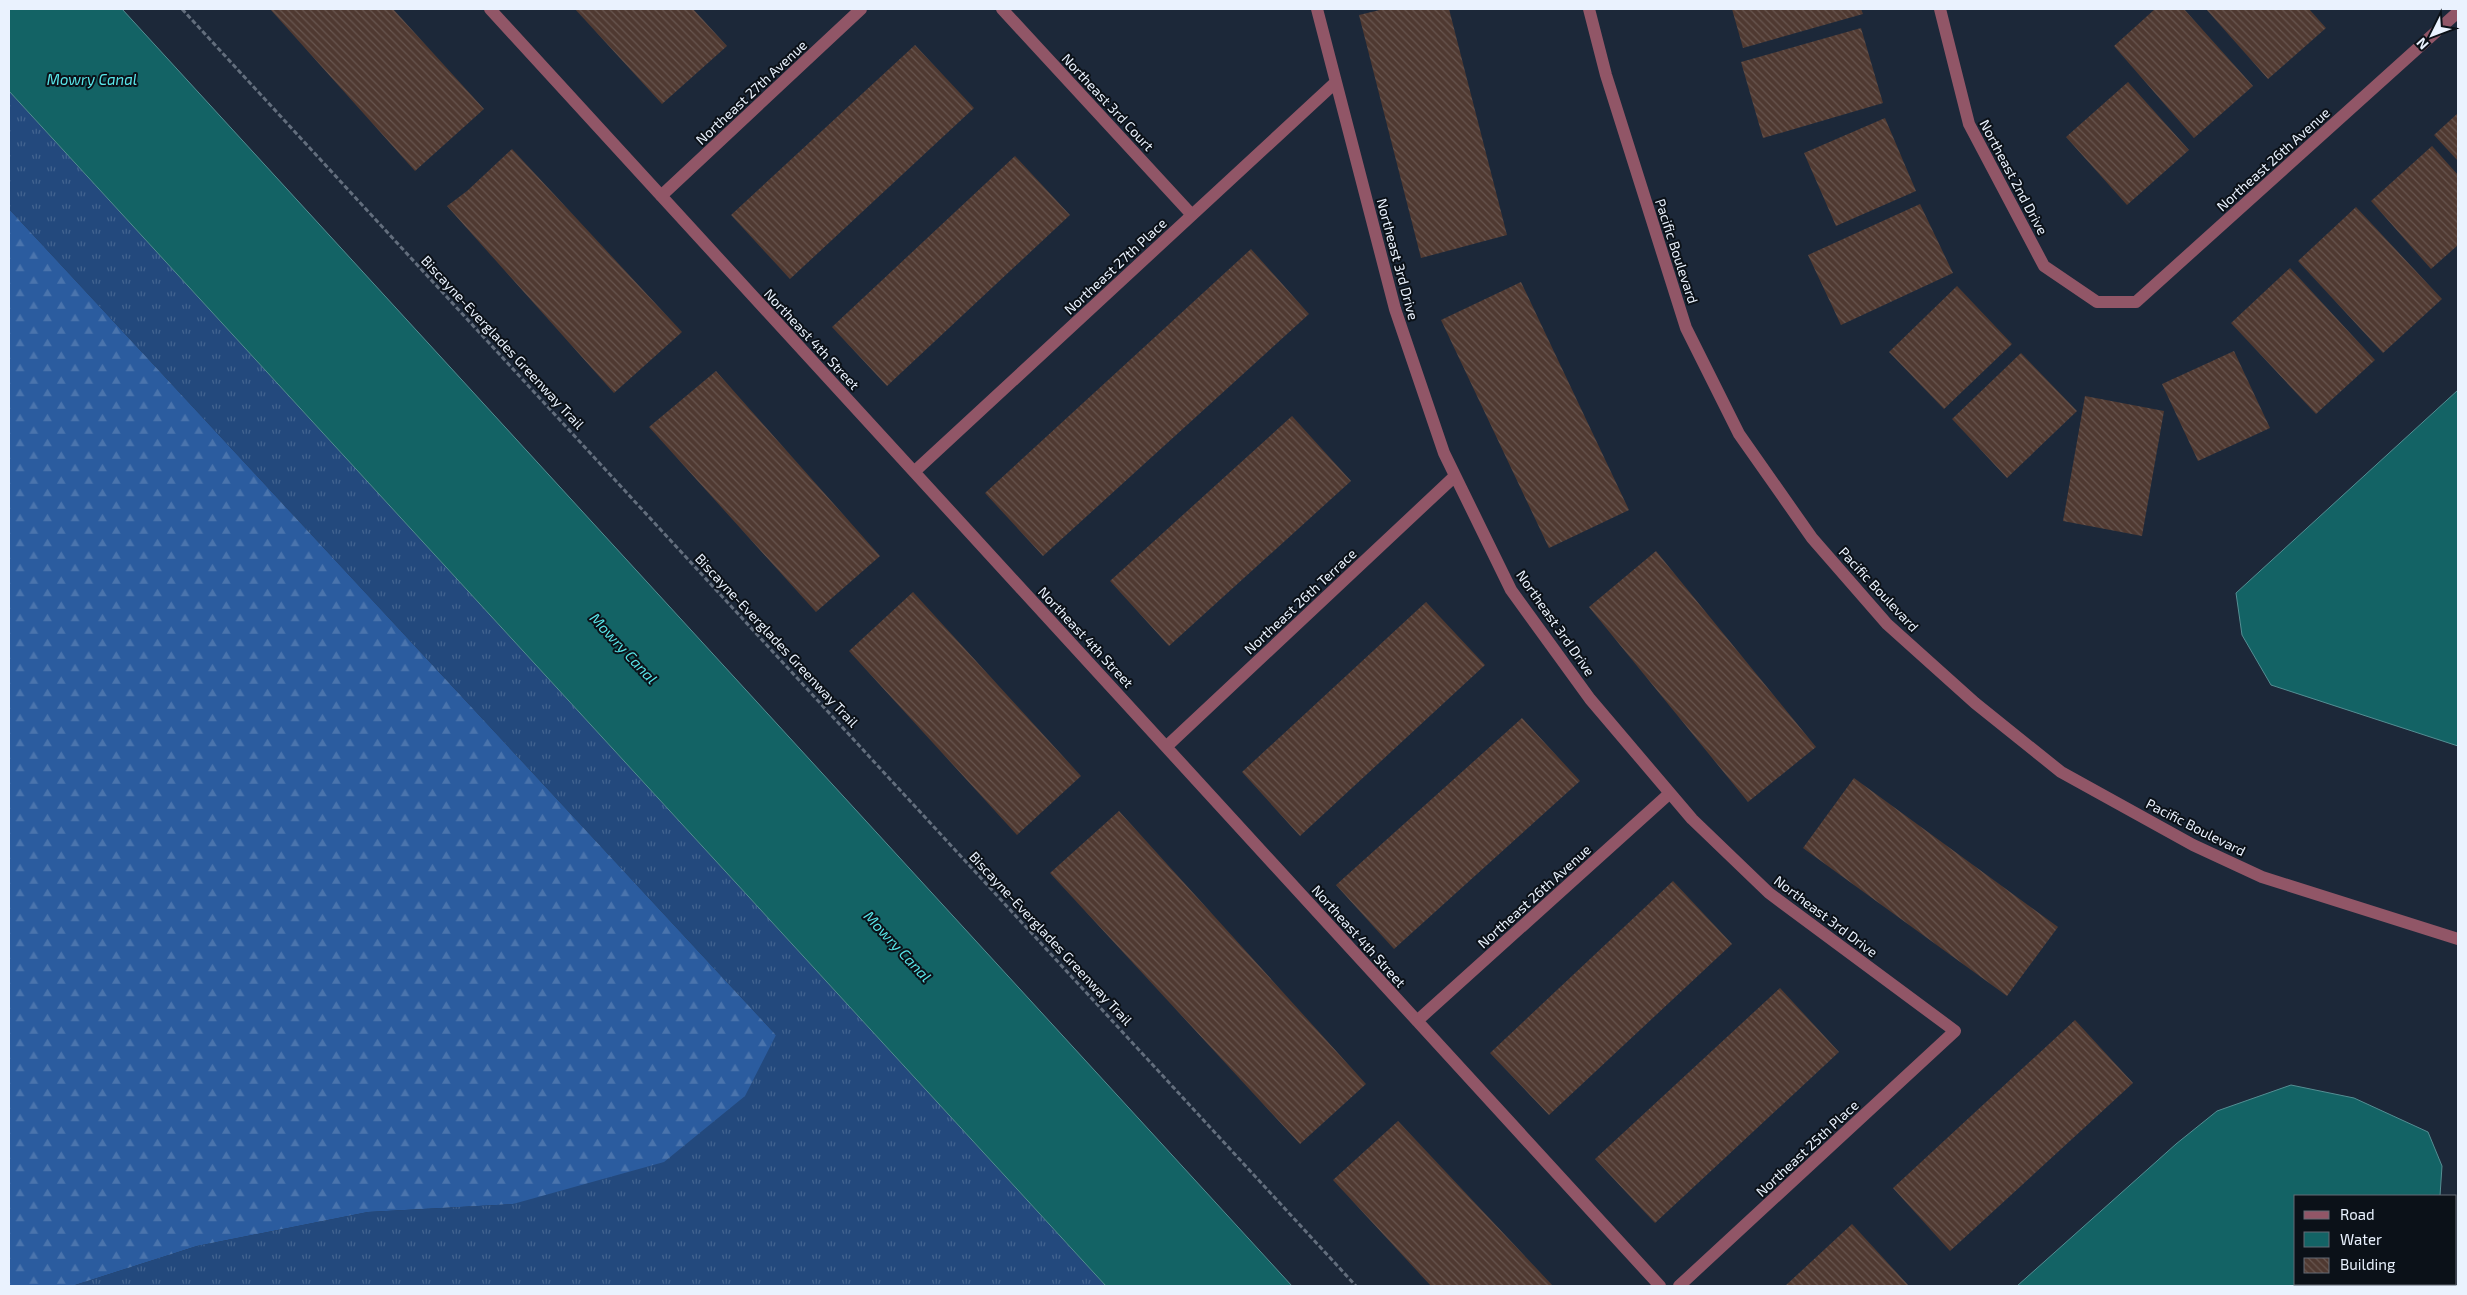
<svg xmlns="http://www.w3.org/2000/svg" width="2467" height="1295" font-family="'Exo 2',sans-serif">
<defs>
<pattern id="grass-tufts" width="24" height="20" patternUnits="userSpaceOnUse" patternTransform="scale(1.25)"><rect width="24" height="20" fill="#23497d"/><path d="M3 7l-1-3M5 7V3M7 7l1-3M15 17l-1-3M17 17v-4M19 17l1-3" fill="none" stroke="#436490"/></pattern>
<pattern id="forest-firs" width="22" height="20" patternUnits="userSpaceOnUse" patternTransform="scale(1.25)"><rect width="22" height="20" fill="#2b5c9f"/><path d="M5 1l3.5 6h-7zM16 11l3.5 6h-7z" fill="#4a74ad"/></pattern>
<pattern id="building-back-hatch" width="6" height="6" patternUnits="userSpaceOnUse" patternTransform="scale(1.25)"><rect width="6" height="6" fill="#4f3931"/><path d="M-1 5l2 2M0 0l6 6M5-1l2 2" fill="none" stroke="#685650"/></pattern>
</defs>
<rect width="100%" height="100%" fill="#1c2839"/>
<!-- grass -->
<path fill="url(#grass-tufts)" d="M9,91L1106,1286H72L197,1246L368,1212L513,1204L776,1035L9,209Z"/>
<!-- forest -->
<path fill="url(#forest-firs)" d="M9,209L776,1035L745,1096L664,1162L513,1204L368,1212L197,1246L72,1286H9Z"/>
<!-- water -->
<path fill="#136365" stroke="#548e93" d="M9,9H122L1292,1286H1106L9,91Z
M2458,390V746L2271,685L2242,635L2236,593Z
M2291,1085L2354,1098L2428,1132L2442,1166L2440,1196H2296V1284H2435L2434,1286H2017L2176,1144L2217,1111Z"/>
<!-- building -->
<path fill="url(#building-back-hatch)" d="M270,9H393L484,109L415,171Z
M575,9H693L727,46L662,104Z
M1384,9H1449L1507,235L1421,258L1359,15Z
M1732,9H1861L1863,14L1743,48Z
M2155,9H2184L2253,86L2194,138L2114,46Z
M2206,9H2309L2326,28L2268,79Z
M1861,28L1883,103L1763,138L1741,62Z
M915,45L974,108L790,279L731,215Z
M2128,82L2189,150L2127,205L2066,137Z
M2458,113V161L2434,135Z
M1885,118L1916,191L1836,226L1804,153Z
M2432,146L2458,175V245L2431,269L2371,201Z
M512,149L682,332L614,393L447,206L467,191Z
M1015,156L1070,215L887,386L832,327Z
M1920,204L1953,273L1841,325L1808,255Z
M2356,207L2442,299L2383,353L2298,261Z
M1251,249L1309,314L1043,556L985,493Z
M2290,268L2375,360L2316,414L2231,323Z
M1521,282L1629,510L1549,548L1441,320Z
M1957,286L2012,344L1944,409L1889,352Z
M2234,351L2270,428L2198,461L2162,384Z
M2021,353L2077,411L2007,478L1952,419Z
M716,371L880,556L816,612L649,427Z
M2085,396L2164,411L2142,536L2063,521Z
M1292,416L1351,481L1169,646L1110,581Z
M1656,551L1816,747L1748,802L1589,607Z
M913,592L1081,776L1017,835L849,651Z
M1426,602L1485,665L1300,836L1242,772Z
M1522,718L1580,781L1394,949L1336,885Z
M1854,778L2058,927L2007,996L1803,848Z
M1119,811L1366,1084L1300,1144L1050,873Z
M1673,881L1732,944L1549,1115L1490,1053Z
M1780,988L1839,1052L1655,1223L1595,1159Z
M2075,1020L2133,1083L1950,1251L1893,1188Z
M1398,1121L1553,1286H1431L1333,1180Z
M1852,1224L1909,1286H1785Z"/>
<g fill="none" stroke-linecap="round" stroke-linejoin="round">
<!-- path -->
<path stroke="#636e7d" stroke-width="3" stroke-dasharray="5 2.5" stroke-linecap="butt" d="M182,9L1356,1286"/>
<!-- minor -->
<path stroke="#915667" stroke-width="12" d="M490,9L1660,1286
M1002,9L1192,215
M1317,9L1395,309L1444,453L1511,590L1590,699L1692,819L1769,893L1955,1031L1679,1286
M1589,9L1606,75L1686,328L1739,434L1812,538L1887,624L1975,703L2061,772L2193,845L2262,877L2458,939
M1940,9L1969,124L2044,266L2097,302H2136L2458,12
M661,196L861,9
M914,472L1336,82
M1166,747L1455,476
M1417,1021L1670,793"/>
</g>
<g text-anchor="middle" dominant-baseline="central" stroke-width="4" stroke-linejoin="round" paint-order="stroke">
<!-- street labels -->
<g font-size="14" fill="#eaf2fe" stroke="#0b1118">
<text transform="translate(751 92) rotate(-43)">Northeast 27th Avenue</text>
<text transform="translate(1108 102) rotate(47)">Northeast 3rd Court</text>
<text transform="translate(2273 159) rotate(-42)">Northeast 26th Avenue</text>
<text transform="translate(2014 177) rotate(62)">Northeast 2nd Drive</text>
<text transform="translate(1677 251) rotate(72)">Pacific Boulevard</text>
<text transform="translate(1398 259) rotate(75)">Northeast 3rd Drive</text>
<text transform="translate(1115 266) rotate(-43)">Northeast 27th Place</text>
<text transform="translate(812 339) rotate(47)">Northeast 4th Street</text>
<text transform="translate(503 342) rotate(47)">Biscayne-Everglades Greenway Trail</text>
<text transform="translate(1879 589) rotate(47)">Pacific Boulevard</text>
<text transform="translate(1300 601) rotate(-43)">Northeast 26th Terrace</text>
<text transform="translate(1556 623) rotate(55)">Northeast 3rd Drive</text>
<text transform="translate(1086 637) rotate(47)">Northeast 4th Street</text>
<text transform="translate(777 640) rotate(47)">Biscayne-Everglades Greenway Trail</text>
<text transform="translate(2196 827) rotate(27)">Pacific Boulevard</text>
<text transform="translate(1534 896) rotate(-42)">Northeast 26th Avenue</text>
<text transform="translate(1826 916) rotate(37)">Northeast 3rd Drive</text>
<text transform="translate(1359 936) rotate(48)">Northeast 4th Street</text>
<text transform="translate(1051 938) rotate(47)">Biscayne-Everglades Greenway Trail</text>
<text transform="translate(1807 1148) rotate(-43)">Northeast 25th Place</text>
</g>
<!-- water labels -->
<g font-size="15" font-style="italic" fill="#59e6e9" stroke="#0b1118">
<text x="92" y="79">Mowry Canal</text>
<text transform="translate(624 648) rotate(47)">Mowry Canal</text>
<text transform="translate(898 946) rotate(47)">Mowry Canal</text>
</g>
</g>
<!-- border -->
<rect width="2467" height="1295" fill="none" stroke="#eaf2fe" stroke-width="20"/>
<!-- legend -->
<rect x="2294" y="1195" width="162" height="90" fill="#0b1118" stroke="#646b74"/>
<rect x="2304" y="1211" width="25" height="8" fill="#915667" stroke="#646b74"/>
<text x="2340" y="1220" font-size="15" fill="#eaf2fe">Road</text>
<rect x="2304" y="1232" width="25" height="15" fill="#136365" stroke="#646b74"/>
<text x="2340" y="1245" font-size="15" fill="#eaf2fe">Water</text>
<rect x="2304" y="1258" width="25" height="15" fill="url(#building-back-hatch)" stroke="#646b74"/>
<text x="2340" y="1270" font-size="15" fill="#eaf2fe">Building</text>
<!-- north arrow -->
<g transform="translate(2432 35) rotate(228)" stroke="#0b1118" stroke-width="4" paint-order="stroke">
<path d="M0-4L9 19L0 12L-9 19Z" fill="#eaf2fe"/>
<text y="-8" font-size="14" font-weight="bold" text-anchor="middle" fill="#eaf2fe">N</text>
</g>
</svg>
